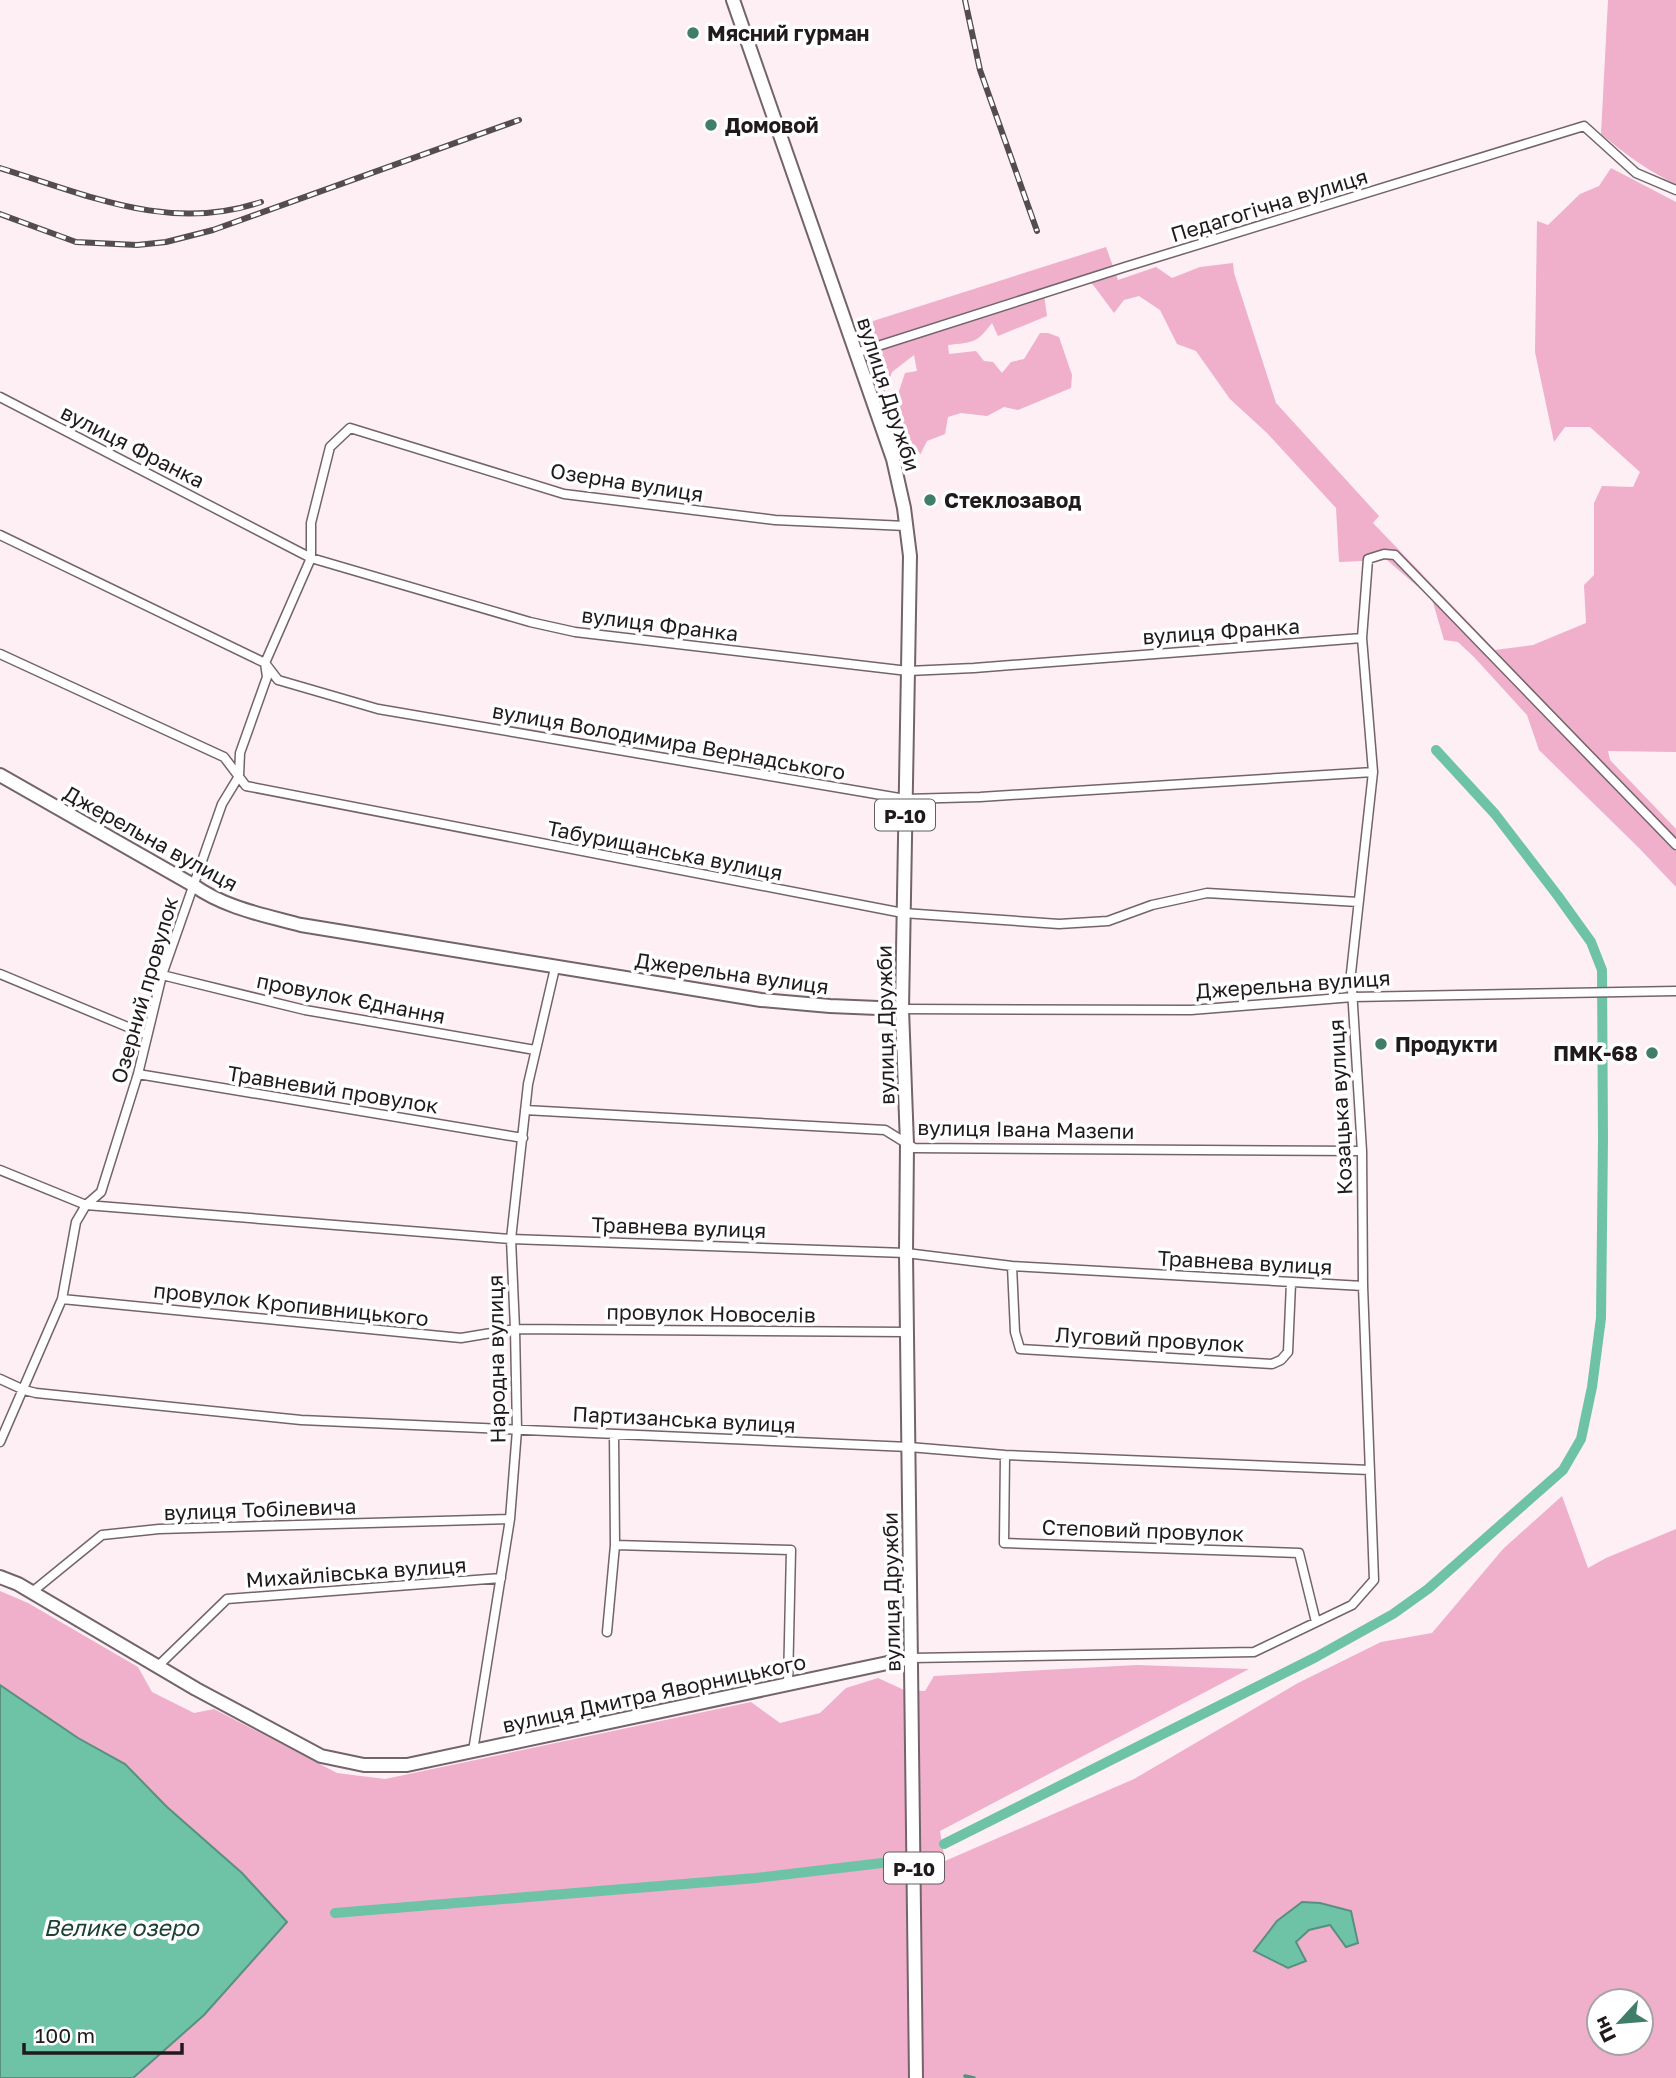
<svg xmlns="http://www.w3.org/2000/svg" width="1676" height="2078" font-family="'Golos Text',sans-serif">
<rect width="100%" height="100%" fill="#fdeff4"/>
<!-- green -->
<path fill="#f0afcb" fill-rule="evenodd" d="M1608,0H1676V184C1649,172 1624,153 1601,134Z
M1611,168L1676,202V752L1608,751L1610,760L1676,829V887L1639,848L1539,750L1527,715L1474,657L1458,642L1444,640L1432,599L1387,560L1339,562L1336,508L1267,433L1230,399L1196,351L1177,344L1160,310L1139,296L1124,300L1114,313L1094,286L1083,275L874,342L870,322L1106,247L1118,280L1156,267L1172,278L1200,267L1233,263L1234,273L1276,403L1379,516L1373,523L1495,650L1533,645L1586,623L1584,585L1594,575V503L1602,486L1633,487L1640,472L1590,427H1565L1554,442L1535,352L1537,221L1548,225L1580,194L1599,186Z
M1044,295L1047,316L998,336L992,323C976,344 973,342 948,345L949,354L976,351L984,361L993,362L1002,373L1011,362L1024,359L1040,333H1048L1059,337L1072,375L1071,388L1018,410L1004,407L987,416L961,413L948,417L945,434L927,441L920,455L902,459L892,412L905,373L917,371L914,355L892,372L883,396L876,381L877,371L869,355L876,350Z
M1562,1496L1588,1568L1606,1558L1676,1529V2078H133L204,2015L287,1922L242,1873L167,1807L125,1764L78,1738L0,1685V1591L28,1603L138,1667L152,1692L194,1713L214,1709L337,1773L385,1779L751,1702L780,1723L820,1713L846,1688L878,1678L904,1690L925,1691L934,1676L1137,1665L1249,1669L940,1831L945,1861L1134,1779L1298,1683L1381,1642L1432,1633L1503,1549ZM1320,1903L1351,1911L1358,1943L1346,1946L1330,1925L1309,1930L1296,1942ZM1599,2001H1641V2043H1599Z"/>
<!-- water -->
<path fill="#6ec3a7" stroke="#57907e" stroke-width="2" d="M0,1685L78,1738L125,1764L167,1807L242,1873L287,1922L204,2015L133,2078H0Z
M1302,1902L1320,1903L1351,1911L1358,1943L1346,1947L1330,1925L1309,1930L1296,1942L1306,1961L1288,1968L1254,1951L1277,1921Z"/>
<g fill="none" stroke-linecap="round" stroke-linejoin="round">
<!-- stream -->
<path stroke="#57907e" stroke-width="3.5" d="M965,2076L974,2078"/>
<!-- canal -->
<path stroke="#6ec3a7" stroke-width="10" d="M944,1844L1316,1657L1393,1614L1428,1589L1563,1470L1581,1439L1592,1387L1601,1318L1603,1139L1602,970L1591,942L1558,896L1495,814L1436,750
M335,1913L756,1878L882,1863"/>
<!-- street casing -->
<g stroke="#73646a" stroke-width="11">
<path id="street" d="M856,353L1125,267L1584,126L1636,173L1676,190
M0,397L311,558L530,622L575,632L908,671L974,668L1362,638
M0,535L265,663L278,680L378,709L905,799L980,797L1373,772
M0,654L224,757L246,786L903,913L1059,924L1108,921L1152,905L1207,893L1358,902
M0,974L147,1035
M162,975L305,1010L535,1050
M902,1009L1191,1010L1353,997L1676,991
M138,1074L523,1138
M525,1110L885,1130L914,1148L1362,1151
M0,1170L86,1205L511,1239L906,1253L1012,1266L1363,1286
M1012,1266L1015,1332L1020,1349L1272,1364L1281,1360L1288,1352L1291,1283
M62,1299L461,1338L515,1329L907,1332
M0,1379L24,1390L36,1393L301,1420L909,1447L1005,1455L1370,1470
M614,1434L615,1545L791,1550L788,1684
M0,1442L62,1299L76,1222L86,1205L101,1192L138,1074L162,975L222,804L239,776L240,753L267,677L265,663L311,558V523L330,447L350,428L564,494L775,520L906,526
M1005,1455L1004,1543L1299,1553L1316,1622
M32,1592L102,1535L159,1529L510,1519
M607,1632L615,1545
M911,1658L1254,1652L1352,1605L1374,1580L1363,1286L1362,1151L1351,973L1373,772L1362,638L1368,559L1384,554L1395,555L1676,845
M157,1667L227,1599L501,1578
M473,1751L510,1519L517,1430L515,1329L511,1239L528,1084L555,968"/>
</g>
<!-- secondary casing -->
<g stroke="#73646a" stroke-width="16">
<path id="secondary" d="M0,775L193,885C225,908 264,915 301,925L761,1000L830,1006L902,1009
M0,1577L18,1584L196,1689L321,1756L364,1765H407L911,1658"/>
</g>
<!-- primary casing -->
<g stroke="#73646a" stroke-width="16">
<path id="primary" d="M733,0L893,459L904,508L910,556L902,1009L907,1144L906,1253L916,2078"/>
</g>
<!-- street -->
<use href="#street" stroke="#fff" stroke-width="8"/>
<!-- secondary -->
<use href="#secondary" stroke="#fff" stroke-width="12"/>
<!-- primary -->
<use href="#primary" stroke="#fff" stroke-width="12"/>
<!-- rail casing -->
<g stroke="#544c50" stroke-width="6">
<path id="rail" d="M965,0L980,70L1037,231
M0,168C88,195 169,233 261,202
M0,214L76,242L137,245L166,242L213,230L519,120"/>
</g>
<!-- rail -->
<use href="#rail" stroke="#fff" stroke-width="3.5" stroke-dasharray="10" stroke-linecap="butt"/>
</g>
<!-- markers -->
<g fill="#407d6a" stroke="#fff" stroke-width="2.5">
<circle cx="693" cy="33" r="7"/>
<circle cx="711" cy="125" r="7"/>
<circle cx="930" cy="500" r="7"/>
<circle cx="1381" cy="1044" r="7"/>
<circle cx="1652" cy="1053" r="7"/>
</g>
<g text-anchor="middle" dominant-baseline="central" stroke-width="7" stroke-linejoin="round" paint-order="stroke">
<!-- shield labels -->
<g fill="#fff" stroke="#635f61" stroke-width="2">
<rect x="875" y="799.5" width="60" height="31" rx="5"/>
<rect x="884" y="1852.5" width="60" height="31" rx="5"/>
</g>
<g font-size="19" font-weight="bold" fill="#201a1d">
<text x="905" y="815">Р-10</text>
<text x="914" y="1868">Р-10</text>
</g>
<!-- poi labels -->
<g font-size="21" font-weight="bold" fill="#201a1d" stroke="#fff" text-anchor="start">
<text x="707" y="33">Мясний гурман</text>
<text x="725" y="125">Домовой</text>
<text x="944" y="500">Стеклозавод</text>
<text x="1395" y="1044">Продукти</text>
<text x="1638" y="1053" text-anchor="end">ПМК-68</text>
</g>
<!-- street labels -->
<g font-size="21" fill="#201a1d" stroke="#fff">
<text transform="translate(1269 205) rotate(-17)">Педагогічна вулиця</text>
<text transform="translate(889 394) rotate(72)">вулиця Дружби</text>
<text transform="translate(133 446) rotate(27)">вулиця Франка</text>
<text transform="translate(627 482) rotate(9)">Озерна вулиця</text>
<text transform="translate(660 624) rotate(7)">вулиця Франка</text>
<text transform="translate(1221 631) rotate(-4)">вулиця Франка</text>
<text transform="translate(669 741) rotate(10)">вулиця Володимира Вернадського</text>
<text transform="translate(151 838) rotate(29)">Джерельна вулиця</text>
<text transform="translate(665 850) rotate(11)">Табурищанська вулиця</text>
<text transform="translate(732 973) rotate(8)">Джерельна вулиця</text>
<text transform="translate(1293 984) rotate(-4)">Джерельна вулиця</text>
<text transform="translate(144 990) rotate(-74)">Озерний провулок</text>
<text transform="translate(351 998) rotate(11)">провулок Єднання</text>
<text transform="translate(885 1025) rotate(-91)">вулиця Дружби</text>
<text transform="translate(333 1089) rotate(9)">Травневий провулок</text>
<text transform="translate(1340 1107) rotate(-93)">Козацька вулиця</text>
<text transform="translate(1026 1129) rotate(1)">вулиця Івана Мазепи</text>
<text transform="translate(679 1227) rotate(2)">Травнева вулиця</text>
<text transform="translate(1245 1262) rotate(3)">Травнева вулиця</text>
<text transform="translate(291 1304) rotate(6)">провулок Кропивницького</text>
<text transform="translate(711 1313) rotate(1)">провулок Новоселів</text>
<text transform="translate(1150 1339) rotate(3)">Луговий провулок</text>
<text transform="translate(496 1359) rotate(-91)">Народна вулиця</text>
<text transform="translate(684 1419) rotate(3)">Партизанська вулиця</text>
<text transform="translate(260 1509) rotate(-2)">вулиця Тобілевича</text>
<text transform="translate(1143 1530) rotate(2)">Степовий провулок</text>
<text transform="translate(356 1572) rotate(-4)">Михайлівська вулиця</text>
<text transform="translate(891 1592) rotate(-91)">вулиця Дружби</text>
<text transform="translate(654 1693) rotate(-12)">вулиця Дмитра Яворницького</text>
</g>
<!-- water labels -->
<g font-size="23" font-style="italic" fill="#1b4135" stroke="#fff">
<text x="121" y="1927">Велике озеро</text>
</g>
</g>
<!-- north arrow -->
<g transform="translate(1620 2022) rotate(244)"><circle r="33" fill="#ffffff" stroke="#a6a3a5" stroke-width="2"/>
<path d="M0-5L12 26L0 18L-12 26Z" fill="#407d6a"/>
<text y="-10" font-size="19" font-weight="bold" text-anchor="middle" fill="#201a1d">Пн</text>
</g>
<!-- scale -->
<path d="M24 2043v10h158v-10" fill="none" stroke="#201a1d" stroke-width="3.5"/>
<text x="35" y="2043" font-size="21" fill="#201a1d" stroke="#ffffff" stroke-width="5" paint-order="stroke">100 m</text>
</svg>
